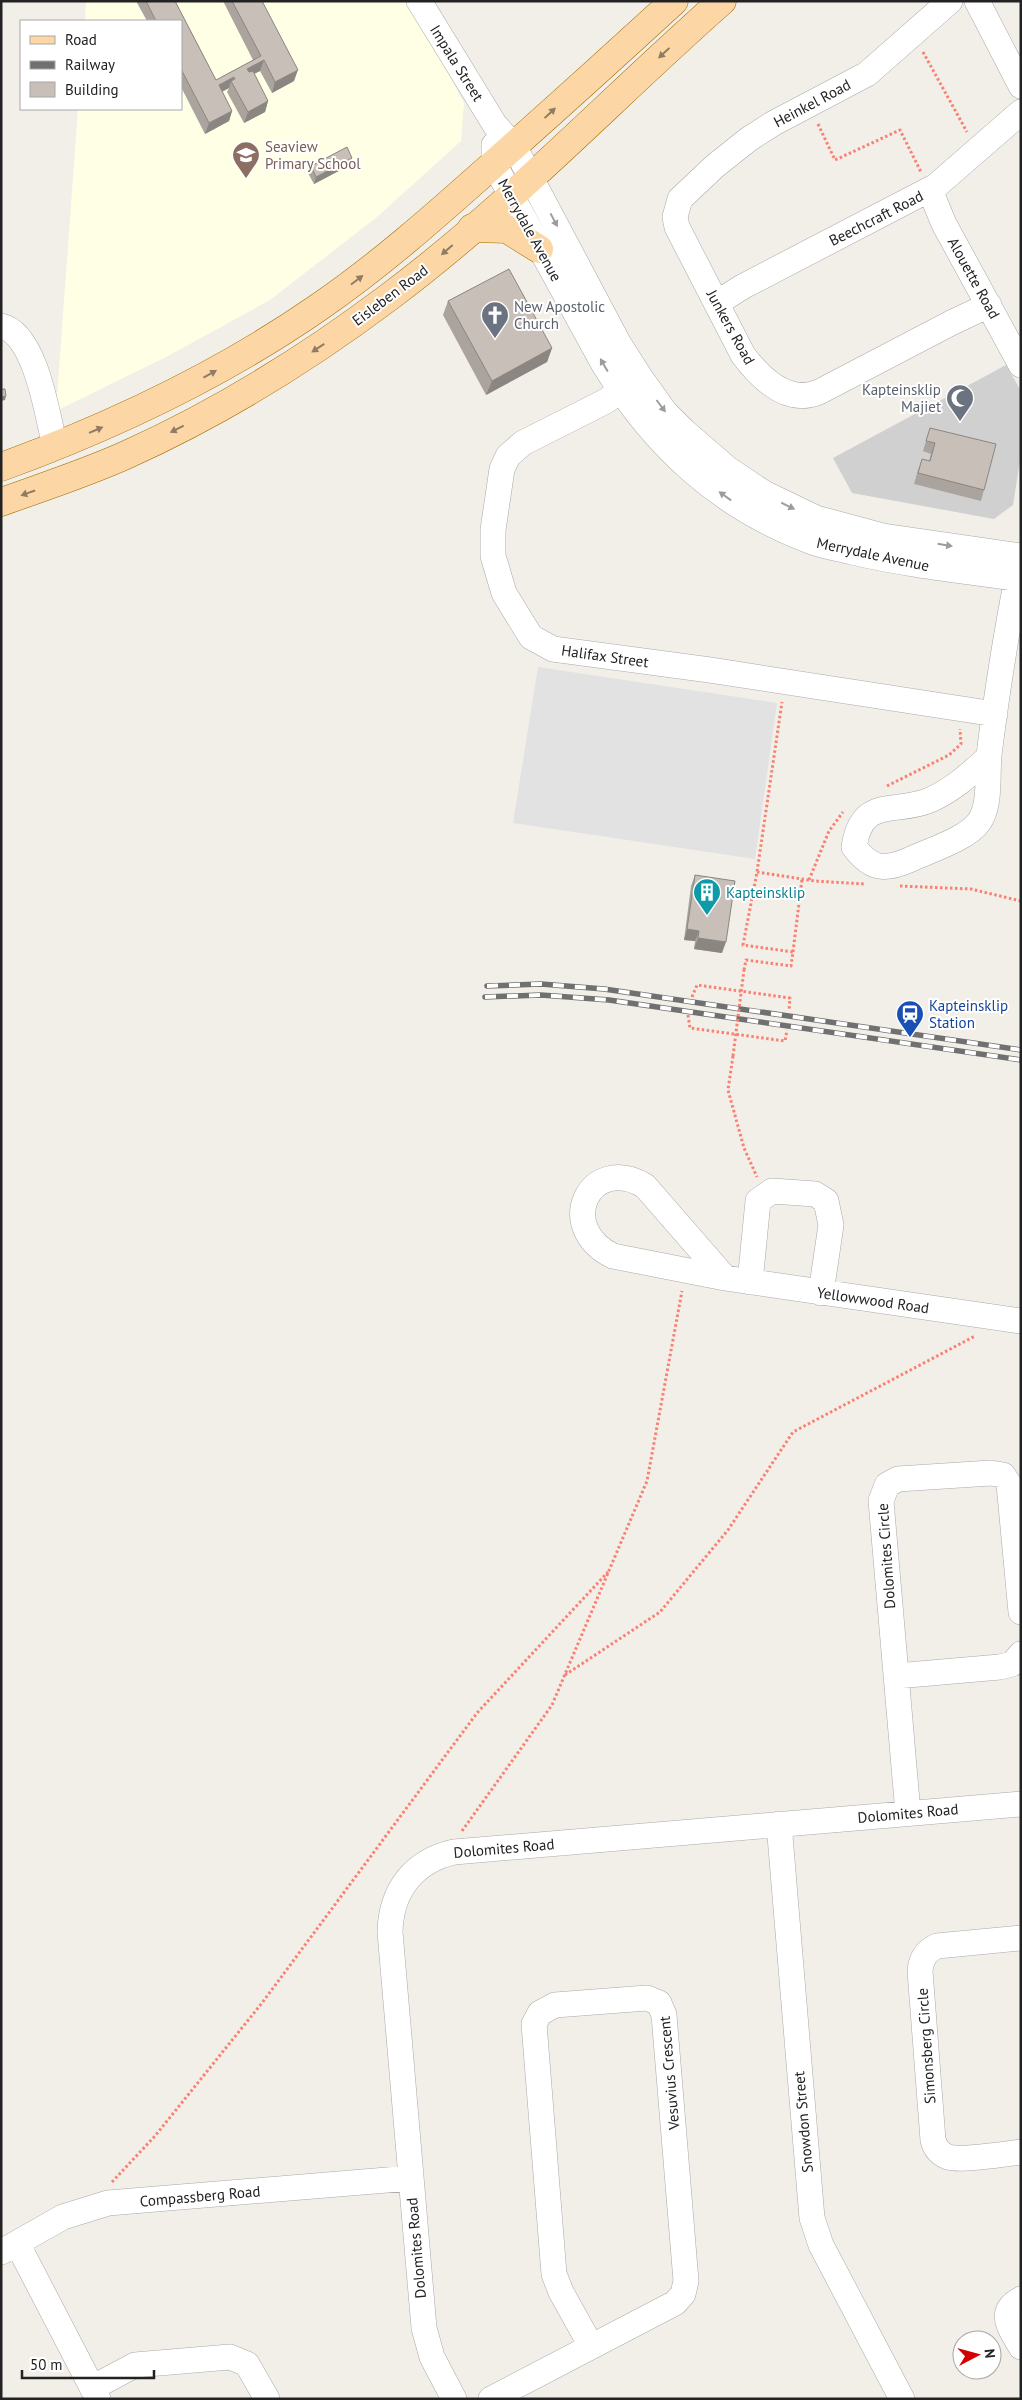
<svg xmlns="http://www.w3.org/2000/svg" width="1022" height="2400" font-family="'PT Sans',sans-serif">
<rect width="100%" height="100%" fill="#f2efe9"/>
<!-- education -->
<path fill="#ffffe5" d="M86,1H409L464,103L461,141L377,217L270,300L166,357L56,411L78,109H181V21H85Z"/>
<!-- religious -->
<path fill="#d0d0d0" d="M1006,365L1021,391V454L1013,505L994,519L852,493L833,458Z"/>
<!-- parking -->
<path fill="#e2e2e2" d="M538,667L777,703L755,859L513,823Z"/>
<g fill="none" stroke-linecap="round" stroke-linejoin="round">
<!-- minor casing -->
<g stroke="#a9a9a9" stroke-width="26">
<path id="minor" d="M419,1L495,125L514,146L619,344L640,377L665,412L684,431L728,469L764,493L816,518L883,536L1021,556
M950,1L867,74L774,123L749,139L715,166L680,199L675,217L677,227L743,355C761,379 788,405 819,392L951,323L989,305
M977,1L1021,86
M494,145V164L603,363C654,447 721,509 815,543C827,547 840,549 852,552C907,565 965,571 1021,579
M930,190L944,224L1021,365
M717,303L742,287L936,186L1021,112
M1,326C36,333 48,418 55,447
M640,377L606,401L523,443L508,456L502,469L493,530V556L504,593L531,637L553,649L710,670L995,714
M989,757C971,773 953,790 930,800C895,815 862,795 854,847C871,869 884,871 909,860C928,851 967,839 979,822C991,805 987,775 989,755C997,691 1007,627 1020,564
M725,1278L645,1186C590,1153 554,1227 613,1256L725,1278L1021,1321
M750,1282L758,1201L772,1191L815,1194L826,1201L831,1225L821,1293
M896,1676L1000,1667L1012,1664L1021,1654
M908,1813L881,1501L887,1485L898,1479L991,1473L1003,1475L1009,1484L1021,1612
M779,1824L812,2218L821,2245L902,2399
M1021,1938L937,1946C926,1951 921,1959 920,1971L933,2140C935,2148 940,2154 948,2157C961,2161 1005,2154 1021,2152
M17,2243L98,2399
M1,2252L63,2217L108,2203L411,2178
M1021,2299C996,2312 1011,2329 1021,2347
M92,2388L135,2365L230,2357L247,2364L267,2399
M454,2399L432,2357L424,2328L390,1932C391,1890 414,1861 454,1852L1021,1804
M491,2399L675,2303L683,2294L686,2281L664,2015L659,2003L647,1998L555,2005L540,2013L534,2024L554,2274L561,2292L591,2346"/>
</g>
<!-- major casing -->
<g stroke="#a06b00" stroke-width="29">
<path id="major" d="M472,228L507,229L539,249
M1,467C113,426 221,375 319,307C380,265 434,217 489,168C551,113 613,57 674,1
M1,502C43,487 86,473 126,455C219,413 308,358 389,297C508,208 611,99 722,1"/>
</g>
<!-- path -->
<path stroke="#fa8072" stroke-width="3" stroke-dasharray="2.5 2.5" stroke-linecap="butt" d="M923,52L967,132
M818,124L835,160L900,130L921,172
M887,786L949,755L961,744L960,729
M757,872L815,881L864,884
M809,880L829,831L843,812
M900,886L971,889L1021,901
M793,952L802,879
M744,970L746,960L791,966L793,952L743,945L757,872L782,702
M692,997L697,985L790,998L789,1011
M688,1015L690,1028L785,1041L787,1030
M733,1056L728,1090L744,1148L757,1177
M565,1675L660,1612L728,1530L793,1432L975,1336
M462,1831L552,1705L647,1481L682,1291
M112,2182L155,2136L262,2003L477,1713L608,1572"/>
<!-- minor -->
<use href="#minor" stroke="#fff" stroke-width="25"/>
<!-- major -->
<use href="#major" stroke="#fcd6a4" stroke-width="28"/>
<!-- rail casing -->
<g stroke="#707070" stroke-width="5.5">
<path id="rail" d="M487,986L541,984L604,989L1021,1050
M485,997L541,995L609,1000L1021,1060"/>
</g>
<!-- rail -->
<use href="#rail" stroke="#fff" stroke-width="4" stroke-dasharray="11" stroke-linecap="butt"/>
<!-- path-bridge -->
<path stroke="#fa8072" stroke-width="3" stroke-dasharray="2.5 2.5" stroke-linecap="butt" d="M733,1056L744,970"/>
</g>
<!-- wall -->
<path fill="#aba49e" d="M136,1H175L216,80L253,60L223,1H262L294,81L272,93L260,71L254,74L268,101L265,112L244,123L227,92L229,88L222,92L232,111L229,121L205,134L181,87V21H147Z
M350,165L314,184L308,173L311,166Z
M448,301L552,348L547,362L486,395L443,315Z
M930,428L984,490L981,501L914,484L918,470L922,459L929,461L931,454L923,451Z
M695,875L722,953L694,949L695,941L684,940L691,886Z"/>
<!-- shaded-wall -->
<path fill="#8b8681" d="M264,60L260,71L243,79L247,69Z
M298,70L294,81L272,93L275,82Z
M234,77L232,82L231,81L229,88L215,95L219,85Z
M268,101L265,112L244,123L248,112Z
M232,111L229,121L205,134L209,123Z
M352,158L350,165L314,184L316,177Z
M552,348L547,362L486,395L492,381Z
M6,396L5,400L1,401V397Z
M687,929L699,931L695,941L684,940Z
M698,938L726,942L722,953L694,949Z"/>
<!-- building -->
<path fill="#c7bfb8" stroke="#8b8681" d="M146,1H175L216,80L261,56L232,1H262L298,70L275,82L264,60L247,69L249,72L253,71L268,101L248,112L231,81L235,79L234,77L219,85L232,111L209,123L181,69V21H156Z
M347,147L352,158L316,177L311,166Z
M509,269L552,348L492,381L448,301Z
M1,389H5L6,396L1,397Z
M930,428L996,444L984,490L918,473L922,459L930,461L935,443L926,441Z
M695,875L735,881L726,942L698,938L699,931L687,929Z"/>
<!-- one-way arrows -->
<defs><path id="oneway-solid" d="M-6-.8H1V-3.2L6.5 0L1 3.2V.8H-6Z" transform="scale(1.25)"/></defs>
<g fill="#8f7c63">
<use href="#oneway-solid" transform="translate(664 53) rotate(137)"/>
<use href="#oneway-solid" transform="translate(550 113) rotate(-43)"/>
<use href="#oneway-solid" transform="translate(447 250) rotate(139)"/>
<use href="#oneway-solid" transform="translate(357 280) rotate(-37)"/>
<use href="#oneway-solid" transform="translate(318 348) rotate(147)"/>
<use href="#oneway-solid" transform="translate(210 374) rotate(-29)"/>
<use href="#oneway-solid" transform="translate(177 429) rotate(153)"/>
<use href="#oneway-solid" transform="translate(96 430) rotate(-23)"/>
<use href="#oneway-solid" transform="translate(28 493) rotate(161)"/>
</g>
<g fill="#9c9c9c">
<use href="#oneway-solid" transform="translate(554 220) rotate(62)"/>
<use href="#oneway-solid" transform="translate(604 365) rotate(-120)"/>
<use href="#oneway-solid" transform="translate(661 406) rotate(53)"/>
<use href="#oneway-solid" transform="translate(725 496) rotate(-144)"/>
<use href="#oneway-solid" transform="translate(788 506) rotate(26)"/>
<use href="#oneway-solid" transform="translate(945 545) rotate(9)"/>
</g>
<!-- icons -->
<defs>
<g id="school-pin" transform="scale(1.4375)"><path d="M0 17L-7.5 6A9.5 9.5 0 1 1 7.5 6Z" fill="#8d6e63" stroke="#fff"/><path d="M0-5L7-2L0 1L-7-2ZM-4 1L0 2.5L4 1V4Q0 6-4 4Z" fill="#fff"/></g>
<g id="church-pin" transform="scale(1.4375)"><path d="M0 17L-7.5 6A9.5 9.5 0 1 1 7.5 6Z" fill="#6b7280" stroke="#fff"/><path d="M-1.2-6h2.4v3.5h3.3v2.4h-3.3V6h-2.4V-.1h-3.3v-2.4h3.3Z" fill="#fff"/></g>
<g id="mosque-pin" transform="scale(1.4375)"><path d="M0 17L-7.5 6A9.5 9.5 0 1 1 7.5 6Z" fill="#6b7280" stroke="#fff"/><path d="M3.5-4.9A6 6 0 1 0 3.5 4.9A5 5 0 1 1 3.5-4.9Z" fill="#fff"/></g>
<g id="building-pin" transform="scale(1.4375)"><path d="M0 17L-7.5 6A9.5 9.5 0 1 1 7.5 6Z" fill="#0f9aa8" stroke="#fff"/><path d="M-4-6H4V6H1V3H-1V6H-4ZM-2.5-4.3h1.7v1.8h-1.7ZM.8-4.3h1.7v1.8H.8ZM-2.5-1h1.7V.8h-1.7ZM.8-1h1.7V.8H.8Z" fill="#fff"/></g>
<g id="station-pin" transform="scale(1.4375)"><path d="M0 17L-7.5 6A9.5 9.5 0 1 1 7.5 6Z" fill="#1a4fb4" stroke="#fff"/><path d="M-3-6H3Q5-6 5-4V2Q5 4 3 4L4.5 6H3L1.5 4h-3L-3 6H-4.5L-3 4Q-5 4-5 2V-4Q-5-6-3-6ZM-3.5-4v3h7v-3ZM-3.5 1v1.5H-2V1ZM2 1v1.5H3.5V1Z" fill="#fff"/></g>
</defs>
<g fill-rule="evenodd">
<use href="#school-pin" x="246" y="155"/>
<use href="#church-pin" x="495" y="315"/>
<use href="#mosque-pin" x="960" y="398"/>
<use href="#building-pin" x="707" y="892"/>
<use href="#station-pin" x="910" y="1014"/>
</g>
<g text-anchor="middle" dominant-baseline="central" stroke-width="4" stroke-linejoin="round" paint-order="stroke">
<!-- street labels -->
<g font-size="15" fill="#222" stroke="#fff">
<text transform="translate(457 63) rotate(58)">Impala Street</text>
<text transform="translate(812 103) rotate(-28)">Heinkel Road</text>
<text transform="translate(876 218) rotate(-27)">Beechcraft Road</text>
<text transform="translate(530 230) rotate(61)">Merrydale Avenue</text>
<text transform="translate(974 278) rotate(61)">Alouette Road</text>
<text transform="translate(390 295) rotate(-37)">Eisleben Road</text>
<text transform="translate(731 327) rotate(61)">Junkers Road</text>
<text transform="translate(873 554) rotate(12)">Merrydale Avenue</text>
<text transform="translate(605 656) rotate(8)">Halifax Street</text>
<text transform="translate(873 1300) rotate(8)">Yellowwood Road</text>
<text transform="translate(886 1556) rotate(-94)">Dolomites Circle</text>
<text transform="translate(908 1813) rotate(-5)">Dolomites Road</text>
<text transform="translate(504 1848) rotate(-5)">Dolomites Road</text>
<text transform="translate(926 2046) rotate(-94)">Simonsberg Circle</text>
<text transform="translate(669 2073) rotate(-95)">Vesuvius Crescent</text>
<text transform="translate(803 2122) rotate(-95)">Snowdon Street</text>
<text transform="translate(200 2196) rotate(-5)">Compassberg Road</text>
<text transform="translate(416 2248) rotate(-95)">Dolomites Road</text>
</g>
<!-- education labels -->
<g font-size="15" fill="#785e54" stroke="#fff" text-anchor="start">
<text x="265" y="146">Seaview<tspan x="265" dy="17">Primary School</tspan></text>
</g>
<!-- worship labels -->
<g font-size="15" fill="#5b616d" stroke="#fff" text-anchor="start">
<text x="514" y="306">New Apostolic<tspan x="514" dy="17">Church</tspan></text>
<text x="941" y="389" text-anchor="end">Kapteinsklip<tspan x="941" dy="17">Majiet</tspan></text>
</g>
<!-- culture labels -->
<g font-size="15" fill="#0d838f" stroke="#fff" text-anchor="start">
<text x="726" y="892">Kapteinsklip</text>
</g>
<!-- transit labels -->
<g font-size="15" fill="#164399" stroke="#fff" text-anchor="start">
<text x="929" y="1005">Kapteinsklip<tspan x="929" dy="17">Station</tspan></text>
</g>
</g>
<!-- border -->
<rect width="1022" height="2400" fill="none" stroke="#222222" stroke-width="5"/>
<!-- legend -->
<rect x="20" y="20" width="162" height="90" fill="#ffffff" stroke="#a7a7a7"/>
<rect x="30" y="36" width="25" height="8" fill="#fcd6a4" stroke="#a7a7a7"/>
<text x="65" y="45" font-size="15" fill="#222222">Road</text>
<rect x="30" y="61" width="25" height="8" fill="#707070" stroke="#a7a7a7"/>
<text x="65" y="70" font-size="15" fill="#222222">Railway</text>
<rect x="30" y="82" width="25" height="15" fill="#c7bfb8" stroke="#a7a7a7"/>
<text x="65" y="95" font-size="15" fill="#222222">Building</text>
<!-- north arrow -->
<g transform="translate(977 2355) rotate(84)"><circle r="24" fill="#ffffff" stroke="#a7a7a7"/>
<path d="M0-4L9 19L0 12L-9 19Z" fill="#d40000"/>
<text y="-8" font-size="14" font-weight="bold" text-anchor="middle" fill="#222222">N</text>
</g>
<!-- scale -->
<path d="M22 2370v8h132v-8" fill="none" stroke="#222222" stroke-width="2.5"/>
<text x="30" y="2370" font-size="15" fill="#222222" stroke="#ffffff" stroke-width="4" paint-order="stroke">50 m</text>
</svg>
